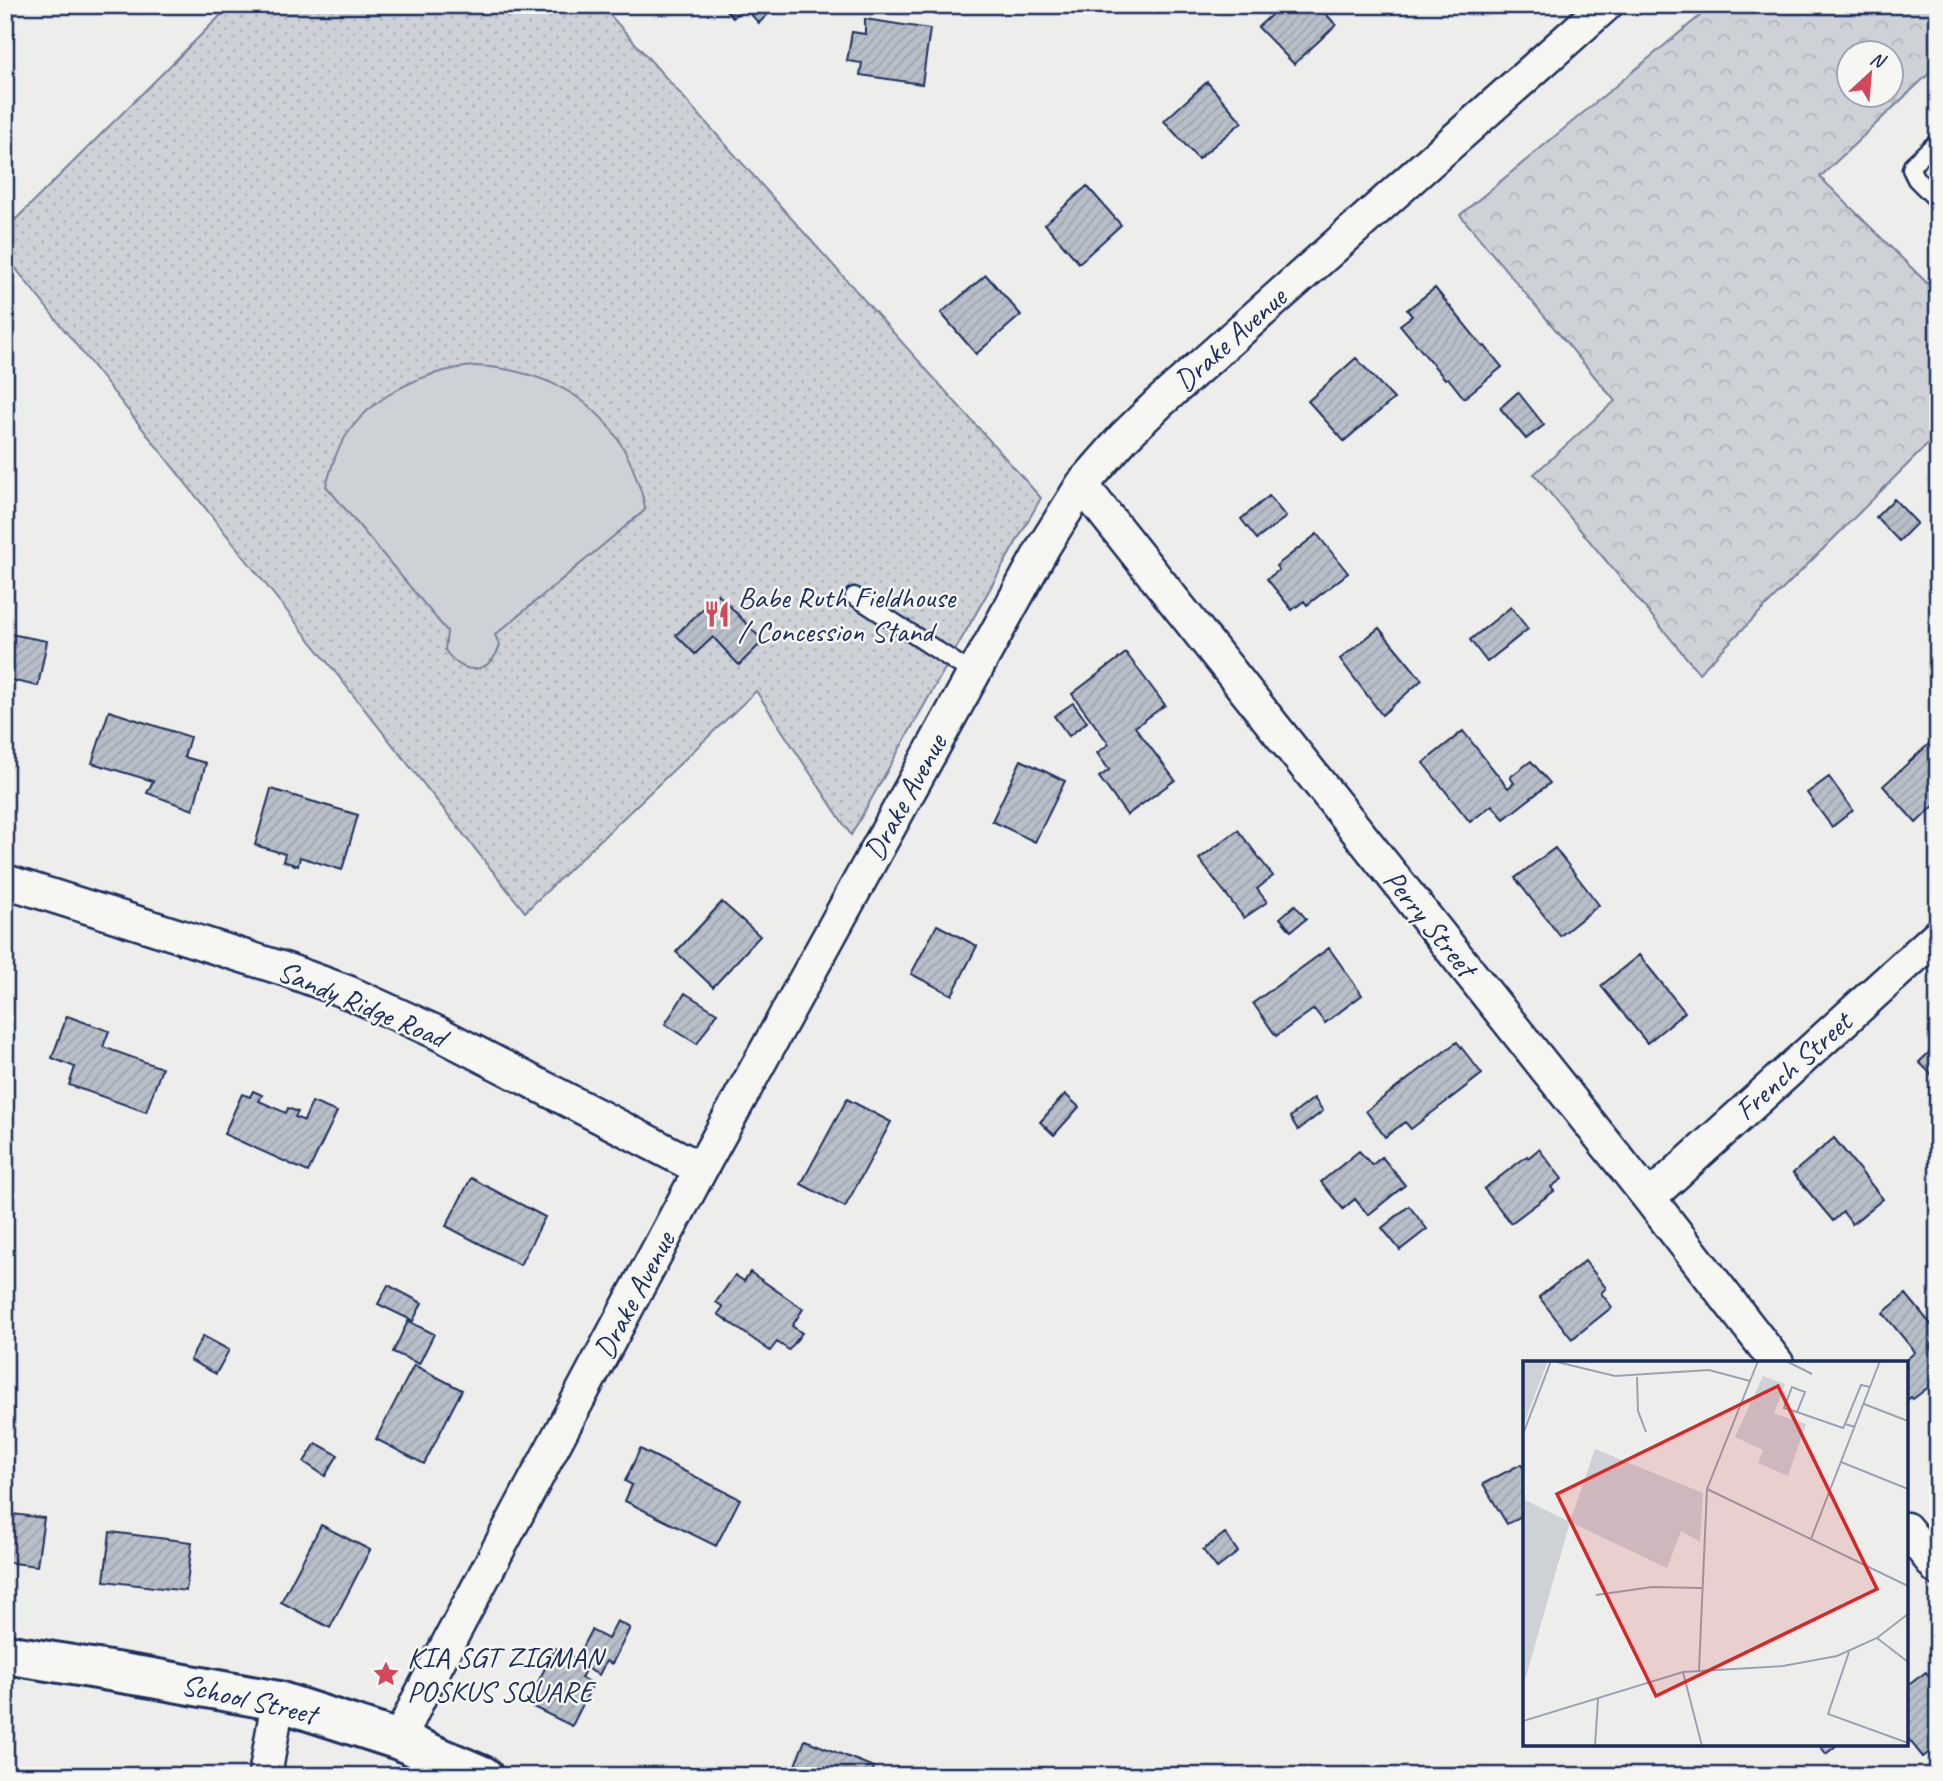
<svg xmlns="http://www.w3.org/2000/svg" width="1943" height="1781" font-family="Caveat,sans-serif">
<defs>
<pattern id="forest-crowns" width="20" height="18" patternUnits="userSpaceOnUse" patternTransform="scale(1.75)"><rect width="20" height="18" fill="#ced2d7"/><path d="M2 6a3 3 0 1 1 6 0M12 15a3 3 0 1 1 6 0" fill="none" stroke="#b0b5bb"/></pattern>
<pattern id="park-dots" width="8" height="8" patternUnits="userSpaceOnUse" patternTransform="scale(1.75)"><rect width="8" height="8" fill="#ced2d7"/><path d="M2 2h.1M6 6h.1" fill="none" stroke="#b0b5bb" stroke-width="1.8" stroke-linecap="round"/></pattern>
<pattern id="building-hatch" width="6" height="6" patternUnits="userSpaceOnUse" patternTransform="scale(1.75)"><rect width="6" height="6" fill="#b9bfc8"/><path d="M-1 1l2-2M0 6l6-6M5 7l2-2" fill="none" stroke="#9ea4ae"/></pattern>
</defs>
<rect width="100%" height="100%" fill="#edeeec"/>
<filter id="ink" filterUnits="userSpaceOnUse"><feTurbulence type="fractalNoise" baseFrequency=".0143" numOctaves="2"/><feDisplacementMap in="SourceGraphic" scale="14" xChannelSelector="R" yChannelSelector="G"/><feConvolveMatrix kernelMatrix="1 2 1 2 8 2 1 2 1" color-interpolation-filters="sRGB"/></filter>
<g filter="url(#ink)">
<!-- forest -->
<path fill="url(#forest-crowns)" stroke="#74809a" stroke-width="2" fill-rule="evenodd" d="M1713,5H1938V65L1820,177L1938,294V434L1699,673L1534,474L1615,401L1460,215ZM1848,52H1890V94H1848Z"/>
<!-- park -->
<path fill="url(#park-dots)" stroke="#74809a" stroke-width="2" d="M231,5H601L1041,498L851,835L756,691L525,912L5,255V230Z"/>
<!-- pitch -->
<path fill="#ced2d7" stroke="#74809a" stroke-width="2" d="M476,366C549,370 609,402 635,474C639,487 644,496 645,510L495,635L500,645C490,676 462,676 445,650L447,631L326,486C329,476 332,465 336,455C358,401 421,370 476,366Z"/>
<!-- building -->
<path fill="url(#building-hatch)" stroke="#1b2f5e" stroke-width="2" d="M721,5H777L759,23L744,7L733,18Z
M1282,5H1318L1336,25L1294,64L1258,27Z
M865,19L930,29L922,84L860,75L862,63L847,61L852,32L865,34Z
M1207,82L1242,122L1198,159L1164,121Z
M1087,186L1121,225L1079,263L1045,224Z
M986,275L1021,315L976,354L941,313Z
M1435,288L1483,347L1485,346L1502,367L1464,398L1448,378L1445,379L1400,325L1412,316L1407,310Z
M1356,358L1394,399L1344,441L1308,401Z
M1518,392L1544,425L1526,439L1500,408Z
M1269,496L1286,517L1257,539L1241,519Z
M1894,499L1917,523L1899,541L1876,517Z
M1317,534L1348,573L1307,605L1304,601L1292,610L1267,579L1279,570L1276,566Z
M718,594L763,641L739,665L713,637L695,654L676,635Z
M1511,607L1528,629L1487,662L1470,640Z
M1379,628L1422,680L1382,715L1340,659Z
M5,633L47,641L38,686L5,679Z
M1126,653L1165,705L1135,727L1175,780L1127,815L1099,777L1109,770L1097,753L1109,744L1072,694Z
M1073,703L1087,722L1069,736L1054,716Z
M109,711L190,737L184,757L206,763L193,810L147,793L153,781L92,763Z
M1463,731L1508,788L1514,783L1510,777L1531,761L1550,783L1504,819L1492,805L1470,822L1423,763Z
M1930,743L1938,752V802L1916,823L1883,786Z
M1021,760L1065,781L1035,842L992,821Z
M1829,777L1853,810L1832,827L1807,793Z
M271,789L358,815L342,870L300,857L298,866L283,861L285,854L255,845Z
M1238,830L1273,876L1257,889L1267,902L1244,918L1199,859Z
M1555,848L1599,905L1560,936L1515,878Z
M722,902L760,936L713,987L676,952Z
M1295,905L1306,919L1291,931L1280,918Z
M937,925L977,946L952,995L911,974Z
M1329,948L1362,995L1325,1023L1314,1009L1276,1036L1253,1003Z
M1639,955L1685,1012L1647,1043L1601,986Z
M685,993L717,1013L697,1044L665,1024Z
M67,1016L109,1031L103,1047L162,1068L146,1112L69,1085L75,1067L52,1058Z
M1457,1042L1482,1074L1411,1129L1405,1122L1385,1137L1366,1111Z
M1938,1044V1081L1919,1062Z
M253,1091L262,1095L259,1101L286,1113L288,1108L298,1112L295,1117L304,1121L312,1102L337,1112L308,1172L224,1134L242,1094L250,1097Z
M1065,1094L1079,1107L1054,1135L1040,1122Z
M1314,1098L1323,1111L1298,1130L1290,1117Z
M847,1099L891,1122L845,1207L801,1184Z
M1834,1138L1883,1199L1852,1224L1843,1212L1833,1221L1793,1173Z
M1539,1149L1562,1179L1551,1187L1554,1191L1511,1223L1484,1189L1527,1156L1528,1158Z
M1359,1151L1372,1165L1382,1157L1405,1185L1368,1215L1355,1199L1343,1209L1321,1182Z
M471,1178L545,1217L520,1265L446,1226Z
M1409,1206L1427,1229L1400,1250L1382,1228Z
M1585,1261L1606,1288L1601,1293L1612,1307L1572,1339L1539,1297Z
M750,1272L803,1309L792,1326L802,1333L789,1350L777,1342L770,1351L718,1314L723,1307L716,1302L735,1275L744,1281Z
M388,1285L422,1303L413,1321L378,1304Z
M1906,1294L1938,1333V1339L1929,1346L1938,1357V1380L1913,1399L1911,1397L1906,1401V1363H1903L1915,1352L1883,1313Z
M408,1321L434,1334L419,1364L393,1352Z
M203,1336L229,1350L216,1374L190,1360Z
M414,1365L462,1390L424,1464L376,1439Z
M316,1443L338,1455L325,1476L304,1462Z
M640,1449L740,1499L716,1546L625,1501L632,1485L625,1481Z
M1521,1464L1525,1471V1514L1507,1524L1483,1484Z
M5,1513L44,1518L37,1566L5,1562Z
M321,1525L370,1550L330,1628L281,1602Z
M110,1532L192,1542L186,1591L104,1581Z
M1225,1533L1238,1552L1217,1568L1203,1550Z
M617,1621L630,1628L612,1664L606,1661L599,1675L586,1668L581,1678L593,1684L572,1726L527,1704L555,1648L576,1659L591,1630L608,1639Z
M1926,1672L1938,1687V1745L1923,1757L1906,1736V1687Z
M805,1740L874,1767L871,1776H806L808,1773L794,1768Z
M1819,1744H1838L1826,1754Z"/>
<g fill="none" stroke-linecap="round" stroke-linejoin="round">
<!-- lane casing -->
<g stroke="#1b2f5e" stroke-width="21">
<path id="lane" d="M1938,141L1913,164L1911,169L1916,179L1938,201
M854,596L972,673"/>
</g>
<!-- street casing -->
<g stroke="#1b2f5e" stroke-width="37">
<path id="street" d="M1082,485L1649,1198L1777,1363
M5,881L287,970L350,993L436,1032L701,1169
M1649,1198L1938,935
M1906,1529L1938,1569
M399,1740L419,1698L701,1169L1044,546L1082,485L1124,437L1160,402L1606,5
M265,1776L278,1701"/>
</g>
<!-- secondary casing -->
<g stroke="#1b2f5e" stroke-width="44">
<path id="secondary" d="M5,1654L152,1678L278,1701L399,1740L483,1776"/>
</g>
<!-- lane -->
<use href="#lane" stroke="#f6f6f2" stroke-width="16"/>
<!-- street -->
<use href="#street" stroke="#f6f6f2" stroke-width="32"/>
<!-- secondary -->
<use href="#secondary" stroke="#f6f6f2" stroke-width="38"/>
</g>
</g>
<!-- icons -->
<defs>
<g id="restaurant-bare" transform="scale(2.1)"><path d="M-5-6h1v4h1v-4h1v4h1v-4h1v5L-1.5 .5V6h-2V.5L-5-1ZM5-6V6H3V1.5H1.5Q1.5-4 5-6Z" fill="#d1495b" stroke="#f6f6f2" stroke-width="2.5" paint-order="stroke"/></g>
<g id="sight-bare" transform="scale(2.1)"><path d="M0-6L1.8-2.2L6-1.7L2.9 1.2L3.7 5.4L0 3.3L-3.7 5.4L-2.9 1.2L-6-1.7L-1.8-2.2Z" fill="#d1495b" stroke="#f6f6f2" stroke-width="2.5" paint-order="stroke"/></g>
</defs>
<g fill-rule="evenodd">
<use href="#restaurant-bare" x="717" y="614"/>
<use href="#sight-bare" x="386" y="1674"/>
</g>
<g text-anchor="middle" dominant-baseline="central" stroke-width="5" stroke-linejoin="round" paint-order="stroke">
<!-- street labels -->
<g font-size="30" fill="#1b2f5e" stroke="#f6f6f2">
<text transform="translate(1230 339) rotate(-42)">Drake Avenue</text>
<text transform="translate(905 797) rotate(-61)">Drake Avenue</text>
<text transform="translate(1430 923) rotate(51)">Perry Street</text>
<text transform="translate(362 1004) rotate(23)">Sandy Ridge Road</text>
<text transform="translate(1793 1066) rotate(-42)">French Street</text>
<text transform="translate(634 1295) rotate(-62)">Drake Avenue</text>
<text transform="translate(249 1699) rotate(13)">School Street</text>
</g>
<!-- poi labels -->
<g font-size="30" fill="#1b2f5e" stroke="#f6f6f2" text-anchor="start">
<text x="738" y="597">Babe Ruth Fieldhouse<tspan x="738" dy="34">/ Concession Stand</tspan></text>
<text x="407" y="1657">KIA SGT ZIGMAN<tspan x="407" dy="34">POSKUS SQUARE</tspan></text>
</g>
</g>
<!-- overview -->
<g transform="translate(1523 1361)">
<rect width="385" height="385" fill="#edeeec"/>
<path d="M0,0H25L0,65Z" fill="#ced2d7"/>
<path d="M240,15L262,23L251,52L283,63L265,115L235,102L240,89L212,76ZM0,138L47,161L0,326Z" fill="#ced2d7"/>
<path d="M72,88L180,132L177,181L158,170L144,207L47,161Z" fill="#ced2d7"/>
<path d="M111,147H125L136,155L125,183L98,170L100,156Z" fill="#ced2d7"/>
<path fill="none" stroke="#99a2b3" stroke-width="2" d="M30,0L92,15L186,9L227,20M263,0L289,13M114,16L115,50L123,71M341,43L385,60M274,51L282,31L269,26L261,47L274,51L320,67L322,63L332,66M322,63L338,24L347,26M0,73L28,0M318,101L385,128M184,128L385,225M288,178L357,0M73,234L129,226L179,227M354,277L385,301M326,291L305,353L385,382M176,309L184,128L235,0M160,311L179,385M0,360L160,311L260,305L314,295L354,277L385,253M72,385L75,338"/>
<path fill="#d62828" fill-opacity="0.15" stroke="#d62828" stroke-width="3.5" d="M255,25L354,228L133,335L34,133Z"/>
<rect width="385" height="385" fill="none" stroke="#1b2f5e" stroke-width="3.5"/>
</g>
<!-- margin -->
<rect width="1943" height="1781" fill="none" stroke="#f6f6f2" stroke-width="28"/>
<rect x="14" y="14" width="1915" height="1753" fill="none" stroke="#1b2f5e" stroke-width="2.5" filter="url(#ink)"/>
<!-- north arrow -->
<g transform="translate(1870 74) rotate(26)"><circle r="33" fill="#f6f6f2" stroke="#9ea6b7" stroke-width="2"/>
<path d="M0-5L12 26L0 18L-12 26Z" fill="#d1495b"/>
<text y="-10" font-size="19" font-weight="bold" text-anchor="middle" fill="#1b2f5e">N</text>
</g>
</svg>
